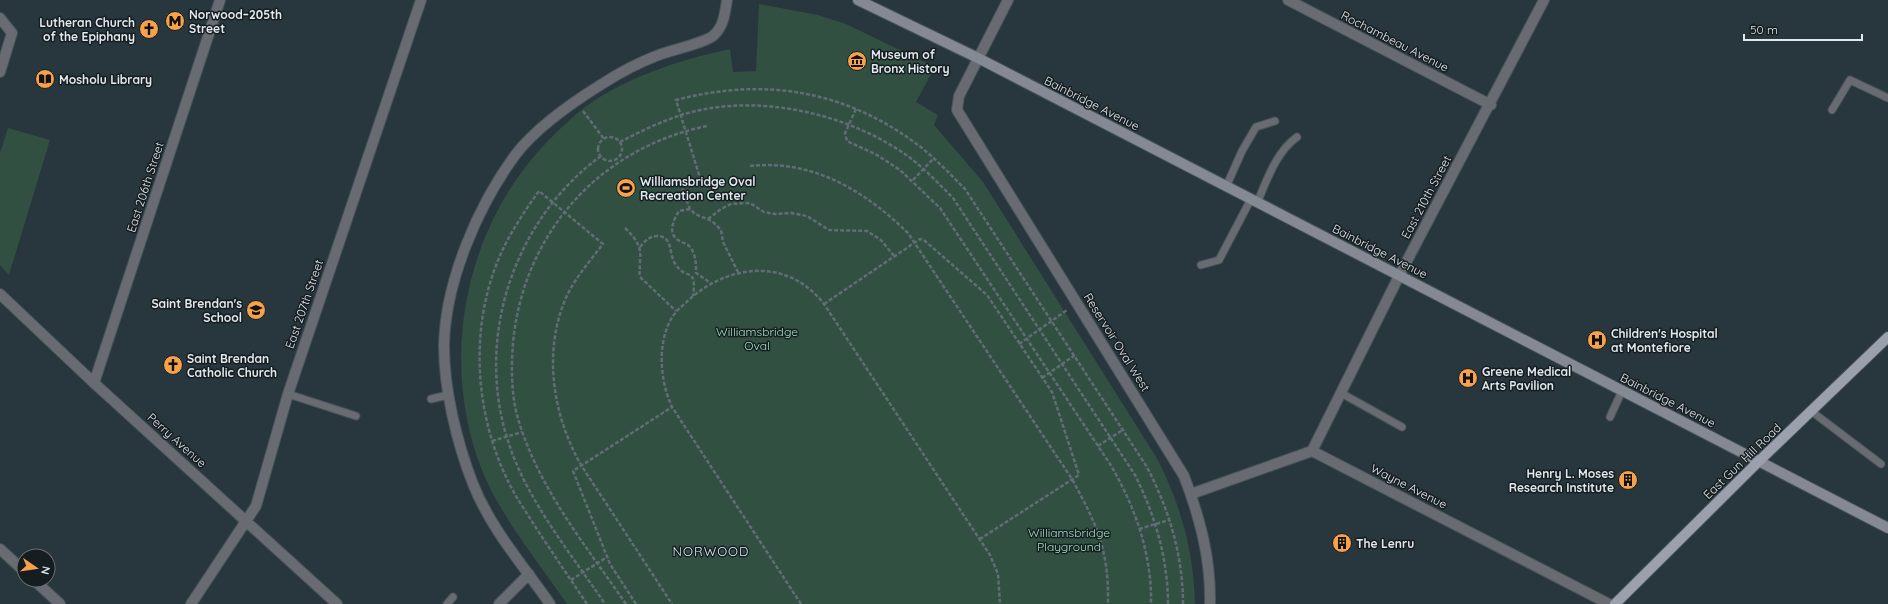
<svg xmlns="http://www.w3.org/2000/svg" width="1888" height="604" font-family="Quicksand,sans-serif">
<rect width="100%" height="100%" fill="#28363d"/>
<!-- green -->
<path fill="#315041" d="M759,4L818,15L846,24L935,67L916,102L938,115L934,125L983,182L1158,460C1181,506 1194,552 1195,604H567C539,563 502,518 483,473C437,359 465,221 554,135C568,121 582,108 598,98C639,73 684,59 730,49L733,72L756,71Z
M8,128L50,140L9,275L0,265V153Z"/>
<g fill="none" stroke-linecap="round" stroke-linejoin="round">
<!-- service casing -->
<g stroke="#455359" stroke-width="9">
<path id="service" d="M1832,110L1850,80L1888,98
M1226,187L1242,151L1256,127L1275,121
M1257,203C1267,180 1276,152 1297,137
M1201,265L1219,260L1251,199
M1341,393L1402,427
M288,394L356,416
M431,399L448,395
M1811,411L1881,464
M1610,417L1622,391
M447,604L453,597"/>
</g>
<!-- minor casing -->
<g stroke="#455359" stroke-width="12">
<path id="minor" d="M1008,0L959,96L957,110L1184,476C1200,518 1211,559 1210,604
M1288,0L1491,105
M0,18L12,33L0,72
M0,294L94,383L337,604
M94,383L220,0
M1312,451L1399,276L1544,0
M1191,494L1312,451L1609,604
M0,549L24,571
M34,580L60,604
M191,604L256,506L288,394L421,0
M499,604L529,574
M550,604C523,565 491,529 473,484C457,443 444,390 444,346C445,282 478,205 516,154C537,127 573,102 602,84C619,73 638,63 656,56C668,51 708,42 714,35C724,26 725,12 727,0"/>
</g>
<!-- secondary casing -->
<g stroke="#455359" stroke-width="12">
<path id="secondary" d="M858,0L978,58L1888,528"/>
</g>
<!-- primary casing -->
<g stroke="#455359" stroke-width="12">
<path id="primary" d="M1615,604L1758,462L1888,337"/>
</g>
<!-- path -->
<path stroke="#616d74" stroke-width="2.5" stroke-dasharray="4 2" stroke-linecap="butt" d="M856,109L845,133L847,141L877,155L900,170L940,208L1110,464C1135,506 1152,554 1151,604
M583,111L604,139
M598 149a12 12 0 1 1 24 0a12 12 0 1 1-24 0Z
M620,142C639,132 660,122 681,115C754,92 847,112 909,157C925,169 939,184 953,198L1135,475C1155,515 1168,559 1168,604
M601,156C512,221 473,342 510,447C529,503 572,555 605,604
M750,166C813,159 865,191 908,233L1072,479C1097,525 1109,550 1108,604
M913,180L934,158
M701,181L676,100C764,77 845,90 918,145C935,158 950,174 965,189L1147,467C1169,510 1183,555 1183,604
M682,189L690,209L695,214L712,221L721,230L723,242L738,272
M690,209L679,211C674,219 667,233 678,240C682,243 687,243 691,248C696,256 696,264 696,273L712,284
M708,219L721,209L731,204L750,203L764,212L775,214L791,213L807,216L829,230L867,231L881,240L894,256
M625,228C635,238 642,246 640,261C640,267 639,271 640,277L676,311
M640,247C645,241 649,236 658,236C674,237 668,255 676,265C687,281 697,266 693,296
M824,304L920,239L925,241L987,295L1052,392L1079,475L980,539
M1019,344L1067,310
M1042,378L1075,355
M492,441L522,432
M1098,446L1124,429
M1139,529L1169,520
M571,580L607,557
M587,604C569,577 551,551 533,523C524,509 514,494 507,479C473,408 469,319 504,247C514,227 526,209 539,191L603,244C589,262 574,279 565,300C543,353 553,416 581,465L672,604
M626,604C586,546 540,490 519,422C511,397 511,368 513,343C523,234 599,148 707,126
M636,604L610,564L573,471L672,407
M801,604L672,407C660,381 657,345 671,319C676,310 685,304 692,297C733,263 789,259 824,304L990,555L998,574L1000,604"/>
<!-- service -->
<use href="#service" stroke="#686b71" stroke-width="7"/>
<!-- minor -->
<use href="#minor" stroke="#686b71" stroke-width="10"/>
<!-- secondary -->
<use href="#secondary" stroke="#848993" stroke-width="10"/>
<!-- primary -->
<use href="#primary" stroke="#9aa1ad" stroke-width="10"/>
</g>
<!-- icons -->
<defs>
<g id="metro-disc" transform="scale(1)"><circle r="9.5" fill="#f7a149" stroke="#161d20"/><path d="M-5.5 5V-5H-3L0 0L3-5H5.5V5H3V-.5L0 4L-3-.5V5Z" fill="#111"/></g>
<g id="church-disc" transform="scale(1)"><circle r="9.5" fill="#f7a149" stroke="#161d20"/><path d="M-1.2-6h2.4v3.5h3.3v2.4h-3.3V6h-2.4V-.1h-3.3v-2.4h3.3Z" fill="#111"/></g>
<g id="museum-disc" transform="scale(1)"><circle r="9.5" fill="#f7a149" stroke="#161d20"/><path d="M0-6L6-3V-2H-6V-3ZM-5-1h2V3h-2ZM-1-1h2V3h-2ZM3-1h2V3H3ZM-6 4H6V6H-6Z" fill="#111"/></g>
<g id="library-disc" transform="scale(1)"><circle r="9.5" fill="#f7a149" stroke="#161d20"/><path d="M-6-4Q-3-5.5-.7-3.5V5Q-3 3-6 4ZM6-4Q3-5.5 .7-3.5V5Q3 3 6 4Z" fill="#111"/></g>
<g id="stadium-disc" transform="scale(1)"><circle r="9.5" fill="#f7a149" stroke="#161d20"/><path d="M0-5a6.5 5 0 1 0 0 10a6.5 5 0 1 0 0-10ZM-3.5-1.8h7v3.6h-7Z" fill="#111"/></g>
<g id="school-disc" transform="scale(1)"><circle r="9.5" fill="#f7a149" stroke="#161d20"/><path d="M0-5L7-2L0 1L-7-2ZM-4 1L0 2.5L4 1V4Q0 6-4 4Z" fill="#111"/></g>
<g id="hospital-disc" transform="scale(1)"><circle r="9.5" fill="#f7a149" stroke="#161d20"/><path d="M-5-5h3v3.5h4V-5h3V5h-3V1.5h-4V5h-3Z" fill="#111"/></g>
<g id="building-disc" transform="scale(1)"><circle r="9.5" fill="#f7a149" stroke="#161d20"/><path d="M-4-6H4V6H1V3H-1V6H-4ZM-2.5-4.3h1.7v1.8h-1.7ZM.8-4.3h1.7v1.8H.8ZM-2.5-1h1.7V.8h-1.7ZM.8-1h1.7V.8H.8Z" fill="#111"/></g>
</defs>
<g fill-rule="evenodd">
<use href="#metro-disc" x="175" y="21"/>
<use href="#church-disc" x="149" y="29"/>
<use href="#museum-disc" x="857" y="61"/>
<use href="#library-disc" x="45" y="79"/>
<use href="#stadium-disc" x="626" y="188"/>
<use href="#school-disc" x="256" y="310"/>
<use href="#hospital-disc" x="1597" y="340"/>
<use href="#church-disc" x="173" y="365"/>
<use href="#hospital-disc" x="1468" y="378"/>
<use href="#building-disc" x="1628" y="480"/>
<use href="#building-disc" x="1342" y="543"/>
</g>
<g text-anchor="middle" dominant-baseline="central" stroke-width="3" stroke-linejoin="round" paint-order="stroke">
<!-- poi labels -->
<g font-size="12" font-weight="bold" fill="#e0e9ee" stroke="#161d20" text-anchor="start">
<text x="189" y="14">Norwood–205th<tspan x="189" dy="14">Street</tspan></text>
<text x="135" y="22" text-anchor="end">Lutheran Church<tspan x="135" dy="14">of the Epiphany</tspan></text>
<text x="871" y="54">Museum of<tspan x="871" dy="14">Bronx History</tspan></text>
<text x="59" y="79">Mosholu Library</text>
<text x="640" y="181">Williamsbridge Oval<tspan x="640" dy="14">Recreation Center</tspan></text>
<text x="242" y="303" text-anchor="end">Saint Brendan's<tspan x="242" dy="14">School</tspan></text>
<text x="1611" y="333">Children's Hospital<tspan x="1611" dy="14">at Montefiore</tspan></text>
<text x="187" y="358">Saint Brendan<tspan x="187" dy="14">Catholic Church</tspan></text>
<text x="1482" y="371">Greene Medical<tspan x="1482" dy="14">Arts Pavilion</tspan></text>
<text x="1614" y="473" text-anchor="end">Henry L. Moses<tspan x="1614" dy="14">Research Institute</tspan></text>
<text x="1356" y="543">The Lenru</text>
</g>
<!-- street labels -->
<g font-size="12" fill="#e0e9ee" stroke="#161d20">
<text transform="translate(1395 41) rotate(27)">Rochambeau Avenue</text>
<text transform="translate(1092 103) rotate(27)">Bainbridge Avenue</text>
<text transform="translate(145 187) rotate(-72)">East 206th Street</text>
<text transform="translate(1426 197) rotate(-62)">East 210th Street</text>
<text transform="translate(1380 251) rotate(27)">Bainbridge Avenue</text>
<text transform="translate(304 304) rotate(-71)">East 207th Street</text>
<text transform="translate(1117 342) rotate(58)">Reservoir Oval West</text>
<text transform="translate(1668 400) rotate(27)">Bainbridge Avenue</text>
<text transform="translate(177 440) rotate(42)">Perry Avenue</text>
<text transform="translate(1742 461) rotate(-44)">East Gun Hill Road</text>
<text transform="translate(1409 486) rotate(27)">Wayne Avenue</text>
</g>
<!-- park labels -->
<g font-size="12" fill="#a0e2c2" stroke="#161d20">
<text x="757" y="331">Williamsbridge<tspan x="757" dy="14">Oval</tspan></text>
<text x="1069" y="532">Williamsbridge<tspan x="1069" dy="14">Playground</tspan></text>
</g>
<!-- neighbourhood labels -->
<g font-size="13" letter-spacing="1" fill="#d6e8f1" stroke="#161d20">
<text x="711" y="551">NORWOOD</text>
</g>
</g>
<!-- north arrow -->
<g transform="translate(36 568) rotate(103)"><circle r="19" fill="#161d20" stroke="#676f72"/>
<path d="M0-3L7 15L0 10L-7 15Z" fill="#f7a149"/>
<text y="-6" font-size="11" font-weight="bold" text-anchor="middle" fill="#e0e9ee">N</text>
</g>
<!-- scale -->
<path d="M1744 34v6h118v-6" fill="none" stroke="#e0e9ee" stroke-width="2"/>
<text x="1750" y="34" font-size="12" fill="#e0e9ee" stroke="#161d20" stroke-width="3" paint-order="stroke">50 m</text>
</svg>
